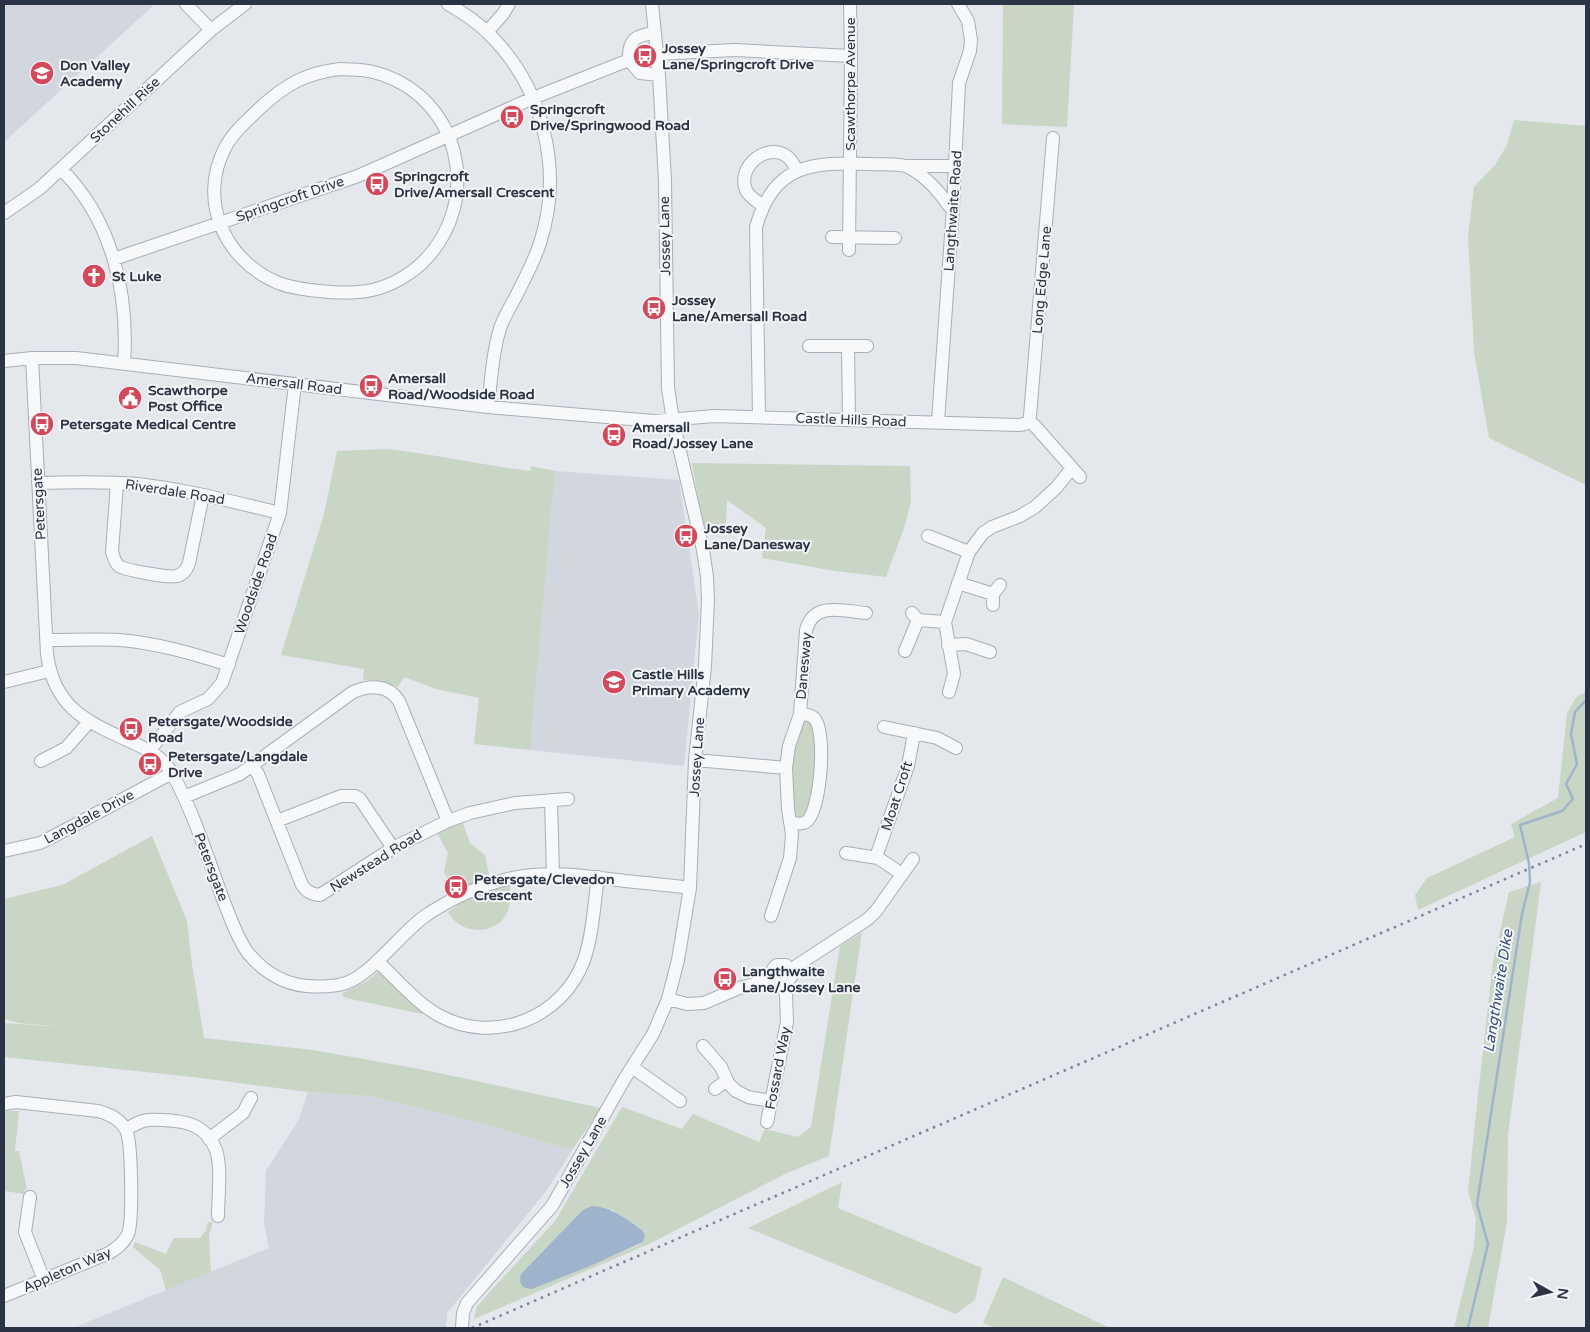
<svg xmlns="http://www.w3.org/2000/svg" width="1590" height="1332" font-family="'Varela Round',sans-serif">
<rect width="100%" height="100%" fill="#e4e7ec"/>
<!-- built -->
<path fill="#d2d6de" d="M4,4H155L4,142Z
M555,471L679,480L699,614L684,766L530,750Z
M308,1092L368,1096L477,1122L572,1150L547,1190L447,1313L446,1328H73L269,1248L264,1224L266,1171L299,1119Z"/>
<!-- green -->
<path fill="#c9d6c5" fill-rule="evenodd" d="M1003,4H1074L1067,127L1002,124Z
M1514,120L1586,126V485L1489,438L1474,352L1468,236L1474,187L1495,165L1507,145Z
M385,449C434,454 481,465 530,471L531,466L555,471L530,750L474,744L479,698L436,689L404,677L398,687L383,681L363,680L364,669L281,655L324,514L337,451Z
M692,463L910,466L911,502L905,525L886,577L835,571L762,558L766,528L727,500L726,523L704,531Z
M1586,692V832L1418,910L1415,895L1427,878L1515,837L1511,824L1558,798L1567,713L1577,696Z
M804,719H812L819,764L807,817L799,819L795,815L793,806L791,768L794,748Z
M462,821L470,843L485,855L490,879L456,893L444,872L448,853L436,831Z
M152,836L187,921L192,964L204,1038L313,1050L425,1070L601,1108L572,1150L477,1122L368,1096L308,1092L193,1077L4,1057V1023L65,1027L19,1023L4,1019V899L62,885Z
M1541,882L1508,1135L1507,1222L1488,1328H1454L1474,1246L1476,1219L1468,1191L1477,1104L1493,962L1509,892Z
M510,883C510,895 512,907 504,918C489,937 458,932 448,912L475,893Z
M862,932L829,1156L785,1174L649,1244L474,1319L477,1306L555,1221L622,1107L682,1129L693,1114L759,1142L765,1129L798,1137L811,1127L840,946ZM611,1209L642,1230L645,1233L639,1245L532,1289Z
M380,970L425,1011L422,1014L346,998L342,995L343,993L367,981Z
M4,1111H19L15,1151H19L27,1190L25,1189V1194L4,1191Z
M842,1182L838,1208L982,1268L975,1300L956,1314L748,1228Z
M208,1222H213L209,1235L211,1272L166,1290L160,1270L133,1247L135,1242L166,1254L174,1238H200L206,1230Z
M1003,1277L1110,1328H995L983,1323Z"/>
<!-- water -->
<path fill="#9fb4cc" d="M592,1206C612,1207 626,1219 642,1230L645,1234L643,1242L590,1266L532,1289C522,1289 518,1284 521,1274L583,1210Z"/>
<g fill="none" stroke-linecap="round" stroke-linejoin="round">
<!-- stream -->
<path stroke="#9fb4cc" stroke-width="2.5" d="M1468,1328L1488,1244L1477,1204L1522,914L1530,882L1529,863L1520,825L1562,811L1573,799L1566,784L1577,764L1571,734L1575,712L1586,700"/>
<!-- minor casing -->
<g stroke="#a9aeb7" stroke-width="14">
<path id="minor" d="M186,4L211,30
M448,4C462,12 476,21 488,33C543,86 564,170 540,243C534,262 524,280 515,298C509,309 502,320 499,332C492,355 491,383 488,407
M487,32L503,14L509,4
M655,33C636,35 628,39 629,60L640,73L659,75
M657,54L735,50L851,56
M340,69C351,70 362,69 373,72C461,94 485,202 422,263C405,279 381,291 358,292C338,294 294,290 276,282C224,259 198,200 225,148C233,132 248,120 260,108C285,85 305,73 340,69Z
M907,166H955
M61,169C112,219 129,294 124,363
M763,206C757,201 749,197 746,190C736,166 769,140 789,158C793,162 795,167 797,171
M4,213L39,189L211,30L245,4
M832,237L895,238
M849,250L851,56L850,4
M114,259L358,176L533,98L629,60
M809,346H867
M848,346L849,420
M32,358L47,654C54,706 83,720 127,740C145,748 161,755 172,773C194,813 208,859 224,902C231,919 237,938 248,953C263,971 283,984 307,986C320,987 333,987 346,983C371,975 401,933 425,916C450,899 478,886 508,879C547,870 586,876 625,881C646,883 668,885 690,888
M4,361L32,358H76L488,407L654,421L714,416L1019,425L1025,424L1029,421
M759,417L756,227C774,163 813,162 870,164C880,165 900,163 908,167C926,176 938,190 949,206L953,207
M1029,421L1030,416L1053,138
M1029,421L1035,426L1080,477
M938,422L953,207L959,83L970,51L971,40L968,21L958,4
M38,483C71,482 104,481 137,484C185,489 233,502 280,513
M117,483L112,552C114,557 114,562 119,566C125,570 168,578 176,576C183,575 187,569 189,563L203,495
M928,536L969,552
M958,583L993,594
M993,605V594L1000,585
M918,620L945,622
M47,640C71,640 96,639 120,640C157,643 194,654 229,665
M948,645L966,644L990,652
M905,651L918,620L912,613
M4,682L49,671
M949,692L954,674L945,622L969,552L983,533L992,527L1020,516L1035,507L1056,488L1072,468
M884,727L937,738L956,748
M150,750L180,712L208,699L222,683L280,513L295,384
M695,760L786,768
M41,761L66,748L89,722
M252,765L258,774L302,885C307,892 311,894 320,895L393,848L448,821L470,813L515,803L568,799
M184,797L240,774L353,692C370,685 388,684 399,701L448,821
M551,800L553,874
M277,821L341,796H355L360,799L393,848
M791,823C795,823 802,825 806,822C821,812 827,730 814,718C811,715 804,714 800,714
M4,851L40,843L52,837L172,773
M846,853L878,858L902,874
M876,857L908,766L914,733
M771,916L790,858L792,834L788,809L786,768L789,746L800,714L806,630C814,601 843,611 866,613
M377,961C397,979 416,1003 440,1016C495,1045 563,1018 584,960C593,934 594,904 598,877
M790,970L868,919L876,911L913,859
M668,999L687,1004L704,1003L739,988L773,979L779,983L786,982L791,977L790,970L786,965H777C772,968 771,973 773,979
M703,1046L721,1067L728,1083L736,1091L748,1097L771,1101
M632,1067L680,1101
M715,1089L727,1080
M4,1104L16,1102L98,1111C110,1114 120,1119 126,1130C132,1141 133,1222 128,1234C124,1243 117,1248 109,1253L4,1296
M767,1122L787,1022L786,995L782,983
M126,1129C132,1126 137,1123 143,1121C150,1119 156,1120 163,1120C187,1121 206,1125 216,1150C222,1168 218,1197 218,1216
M209,1139L243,1113L251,1098
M30,1197L25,1232L44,1280
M462,1328L463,1313L467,1303L552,1206L625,1078L653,1034L668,999L678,960L690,888L695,760L705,666L708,599L707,577L703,550L673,421L668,388L665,181L659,75L652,4"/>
</g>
<!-- minor -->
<use href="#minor" stroke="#f7f8fa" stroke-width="12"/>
<!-- rail -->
<path stroke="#7d8696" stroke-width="2.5" stroke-dasharray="2.5 5" stroke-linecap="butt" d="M472,1328L1586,844"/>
</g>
<!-- icons -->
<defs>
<g id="bus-disc" transform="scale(1.25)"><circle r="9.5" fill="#d1495b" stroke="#f4f6f9"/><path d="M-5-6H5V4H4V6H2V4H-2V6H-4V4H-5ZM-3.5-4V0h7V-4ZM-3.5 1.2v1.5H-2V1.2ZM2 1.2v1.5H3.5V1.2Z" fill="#fff"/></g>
<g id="school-disc" transform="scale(1.25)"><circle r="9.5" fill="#d1495b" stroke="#f4f6f9"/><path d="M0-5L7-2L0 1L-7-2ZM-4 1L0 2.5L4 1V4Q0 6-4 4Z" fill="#fff"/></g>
<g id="church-disc" transform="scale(1.25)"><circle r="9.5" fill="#d1495b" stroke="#f4f6f9"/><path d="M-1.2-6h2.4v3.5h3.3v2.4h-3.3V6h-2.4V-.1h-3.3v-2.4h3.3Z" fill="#fff"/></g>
<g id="civic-disc" transform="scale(1.25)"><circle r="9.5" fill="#d1495b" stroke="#f4f6f9"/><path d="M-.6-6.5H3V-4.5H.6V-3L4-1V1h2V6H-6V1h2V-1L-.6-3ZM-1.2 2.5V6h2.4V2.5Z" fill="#fff"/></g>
</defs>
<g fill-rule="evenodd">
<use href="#bus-disc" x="645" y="56"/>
<use href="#school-disc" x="42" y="73"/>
<use href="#bus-disc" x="512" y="117"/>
<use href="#bus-disc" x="377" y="184"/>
<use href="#church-disc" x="94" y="276"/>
<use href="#bus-disc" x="654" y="308"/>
<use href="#bus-disc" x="371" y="386"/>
<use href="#civic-disc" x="130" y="398"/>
<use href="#bus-disc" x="42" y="424"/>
<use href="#bus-disc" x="614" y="435"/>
<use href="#bus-disc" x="686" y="536"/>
<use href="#school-disc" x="614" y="682"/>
<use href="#bus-disc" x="131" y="729"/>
<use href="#bus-disc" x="150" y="764"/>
<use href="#bus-disc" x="456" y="887"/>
<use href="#bus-disc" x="725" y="979"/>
</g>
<g text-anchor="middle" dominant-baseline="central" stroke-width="4" stroke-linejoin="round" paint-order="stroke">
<!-- poi labels -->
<g font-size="14" font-weight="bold" fill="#2b3445" stroke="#f4f6f9" text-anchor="start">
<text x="662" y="48">Jossey<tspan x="662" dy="16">Lane/Springcroft Drive</tspan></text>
<text x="60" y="65">Don Valley<tspan x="60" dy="16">Academy</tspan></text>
<text x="530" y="109">Springcroft<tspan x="530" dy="16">Drive/Springwood Road</tspan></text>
<text x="394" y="176">Springcroft<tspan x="394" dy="16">Drive/Amersall Crescent</tspan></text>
<text x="112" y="276">St Luke</text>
<text x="672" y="300">Jossey<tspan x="672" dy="16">Lane/Amersall Road</tspan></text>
<text x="388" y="378">Amersall<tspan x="388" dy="16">Road/Woodside Road</tspan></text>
<text x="148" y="390">Scawthorpe<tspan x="148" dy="16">Post Office</tspan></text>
<text x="60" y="424">Petersgate Medical Centre</text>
<text x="632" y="427">Amersall<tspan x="632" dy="16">Road/Jossey Lane</tspan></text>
<text x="704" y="528">Jossey<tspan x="704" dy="16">Lane/Danesway</tspan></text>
<text x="632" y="674">Castle Hills<tspan x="632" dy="16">Primary Academy</tspan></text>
<text x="148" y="721">Petersgate/Woodside<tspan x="148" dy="16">Road</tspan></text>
<text x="168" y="756">Petersgate/Langdale<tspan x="168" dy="16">Drive</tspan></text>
<text x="474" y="879">Petersgate/Clevedon<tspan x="474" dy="16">Crescent</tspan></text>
<text x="742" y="971">Langthwaite<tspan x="742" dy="16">Lane/Jossey Lane</tspan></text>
</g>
<!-- street labels -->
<g font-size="14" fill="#2b3445" stroke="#f4f6f9">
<text transform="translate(850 84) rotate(-90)">Scawthorpe Avenue</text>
<text transform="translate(125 110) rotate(-43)">Stonehill Rise</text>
<text transform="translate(290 199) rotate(-19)">Springcroft Drive</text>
<text transform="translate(953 211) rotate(-86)">Langthwaite Road</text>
<text transform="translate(665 236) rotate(-91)">Jossey Lane</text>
<text transform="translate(1042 280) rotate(-85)">Long Edge Lane</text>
<text transform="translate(294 384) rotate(7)">Amersall Road</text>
<text transform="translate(851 420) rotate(2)">Castle Hills Road</text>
<text transform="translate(175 492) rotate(9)">Riverdale Road</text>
<text transform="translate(39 504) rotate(-93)">Petersgate</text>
<text transform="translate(256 584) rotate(-71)">Woodside Road</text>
<text transform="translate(804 666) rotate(-85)">Danesway</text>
<text transform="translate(697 757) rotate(-86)">Jossey Lane</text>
<text transform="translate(897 796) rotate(-72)">Moat Croft</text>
<text transform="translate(89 817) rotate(-28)">Langdale Drive</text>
<text transform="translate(376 861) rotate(-32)">Newstead Road</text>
<text transform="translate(211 867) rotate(69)">Petersgate</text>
<text transform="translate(778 1068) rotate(-79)">Fossard Way</text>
<text transform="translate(583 1152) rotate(-60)">Jossey Lane</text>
<text transform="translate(67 1270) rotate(-23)">Appleton Way</text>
</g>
<!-- water labels -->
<g font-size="15" font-style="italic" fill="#34527a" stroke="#f4f6f9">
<text transform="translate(1498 991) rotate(-81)">Langthwaite Dike</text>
</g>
</g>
<!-- border -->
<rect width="1590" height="1332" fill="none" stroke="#2b3445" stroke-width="10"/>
<!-- north arrow -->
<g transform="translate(1550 1292) rotate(98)" stroke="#f4f6f9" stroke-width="4" paint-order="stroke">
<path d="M0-4L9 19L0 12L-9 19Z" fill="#2b3445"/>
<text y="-8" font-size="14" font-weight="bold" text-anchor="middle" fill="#2b3445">N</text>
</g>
</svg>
